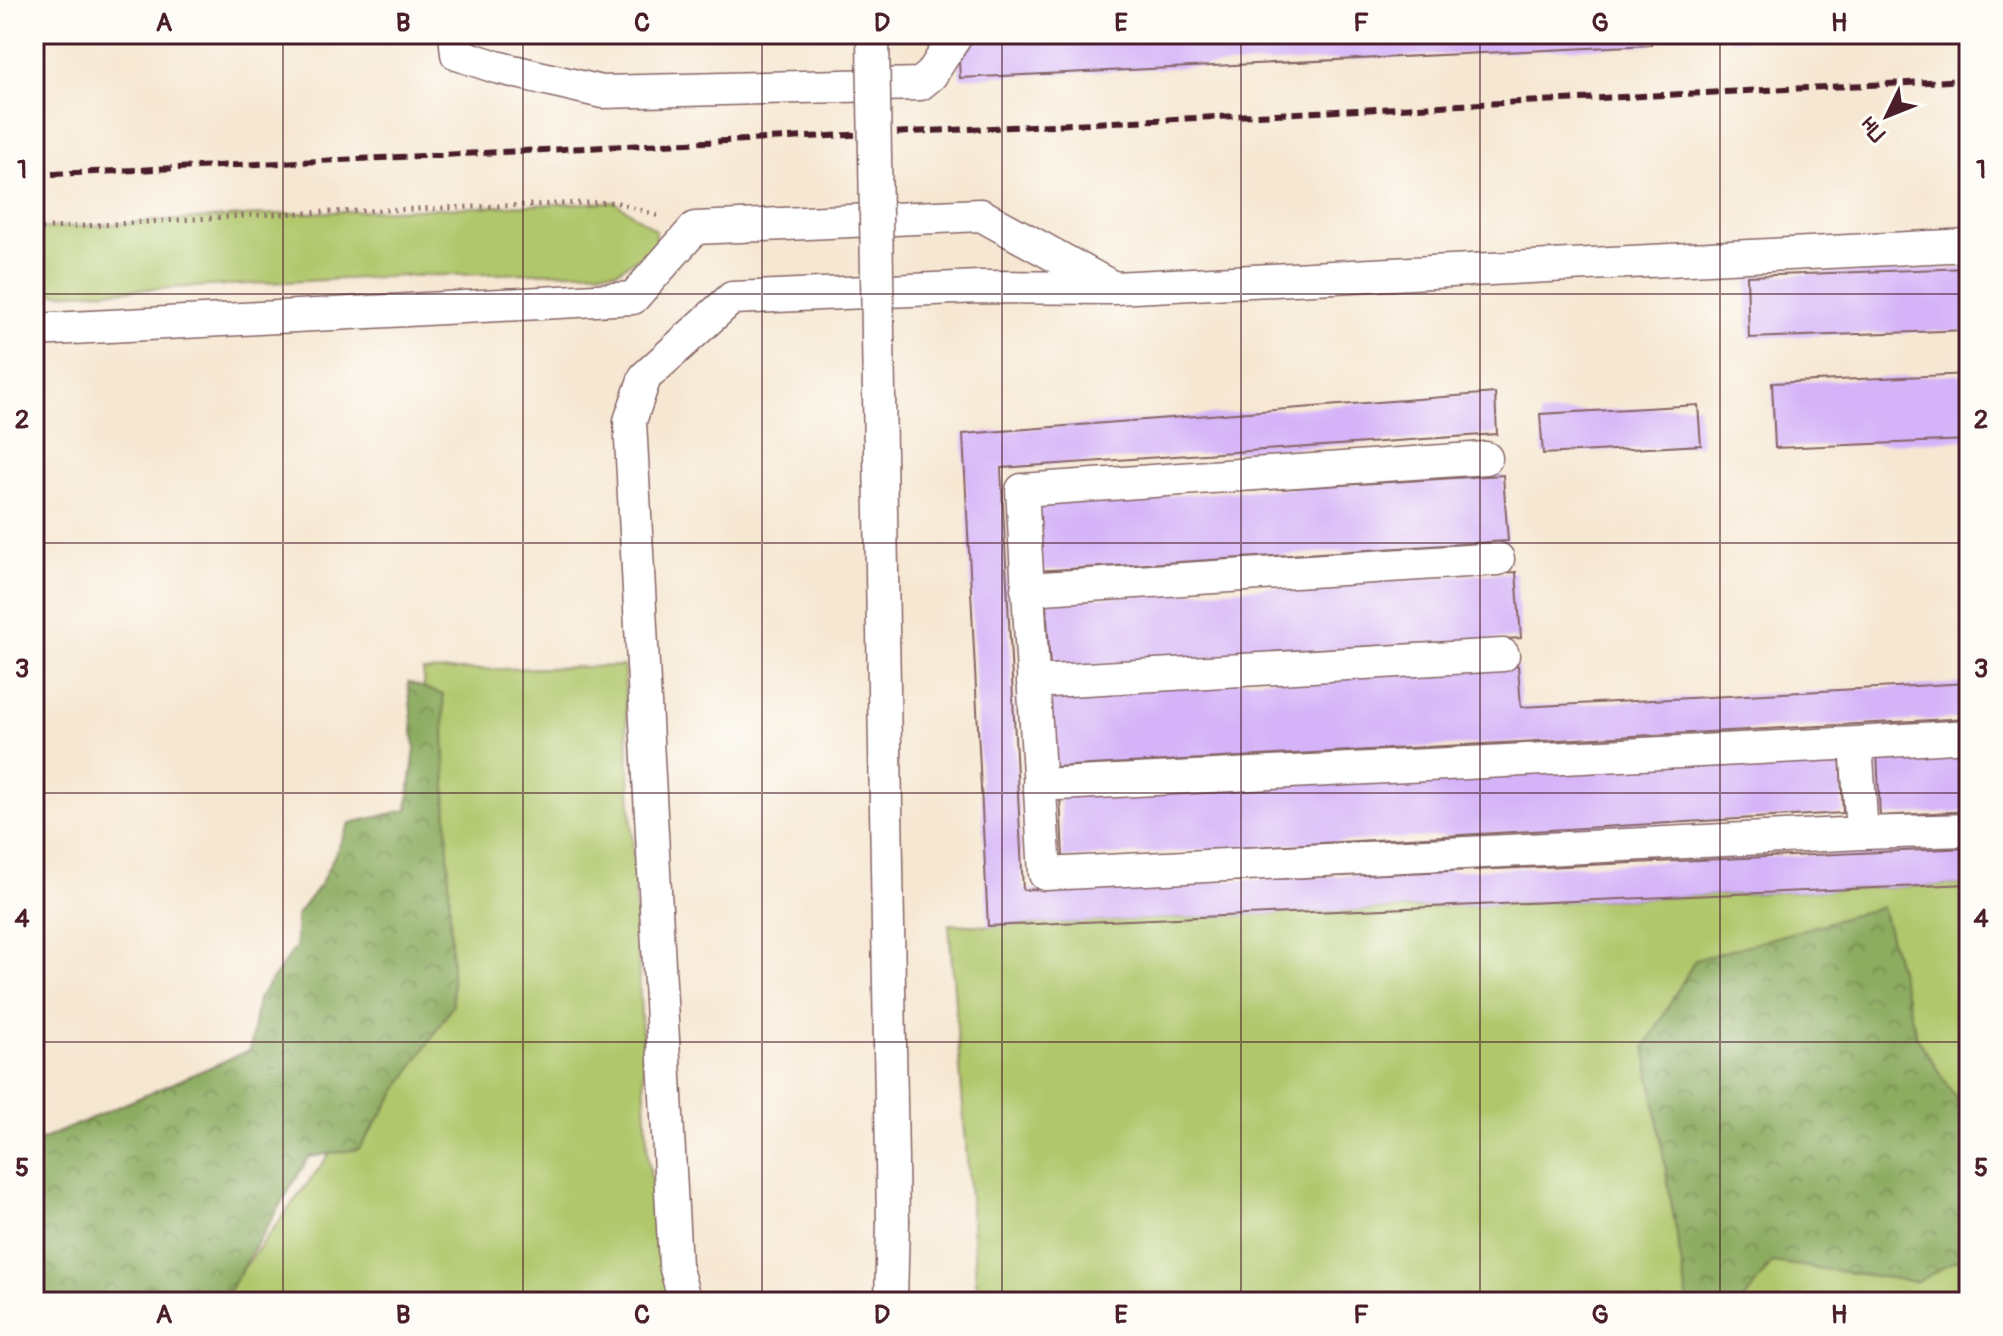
<svg xmlns="http://www.w3.org/2000/svg" width="2003" height="1336" font-family="Pangolin,sans-serif">
<defs>
<pattern id="forest-crowns" width="20" height="18" patternUnits="userSpaceOnUse" patternTransform="scale(2)"><rect width="20" height="18" fill="#8cac60"/><path d="M2 6a3 3 0 1 1 6 0M12 15a3 3 0 1 1 6 0" fill="none" stroke="#748b4f"/></pattern>
</defs>
<rect width="100%" height="100%" fill="#fdfcf7"/>
<filter id="ink" filterUnits="userSpaceOnUse"><feTurbulence type="fractalNoise" baseFrequency=".0125" numOctaves="2"/><feDisplacementMap in="SourceGraphic" scale="16" xChannelSelector="R" yChannelSelector="G"/><feConvolveMatrix kernelMatrix="1 2 1 2 8 2 1 2 1" color-interpolation-filters="sRGB"/></filter>
<filter id="wash" filterUnits="userSpaceOnUse"><feTurbulence type="fractalNoise" baseFrequency=".006" numOctaves="4" result="noise"/><feDisplacementMap in="SourceGraphic" scale="32" xChannelSelector="R" yChannelSelector="G"/><feGaussianBlur stdDeviation="1.8" result="paint"/><feColorMatrix in="noise" values="0 0 0 0 0 0 0 0 0 0 0 0 0 0 0 0 0 1.4 0 .05"/><feComposite in="paint" operator="in"/></filter>
<g filter="url(#wash)">
<rect width="100%" height="100%" fill="#f6e7d2"/>
<!-- green -->
<path fill="#b0c76c" stroke="#7d734c" stroke-width="2" d="M615,202L656,230V246L617,271L402,276L34,295V229L275,214Z
M624,666L648,1160L673,1302H218L441,1007L423,671Z
M1969,884V1302H978L949,924L988,926Z"/>
<!-- forest -->
<path fill="url(#forest-crowns)" stroke="#6b6646" stroke-width="2" d="M408,682L443,695L453,1005L359,1149L309,1157L222,1302H34V1143L250,1050L258,999L296,947V916L321,883L350,823L407,810L415,749Z
M1882,907L1917,1037L1969,1119V1253L1917,1282L1772,1262L1743,1302H1688L1645,1047L1695,960Z"/>
<g id="blocks">
<!-- building -->
<path fill="#d5b3f8" d="M1139,34H1651V45L960,78L958,43Z
M1730,34H1812V36L1731,40Z
M1969,268V330L1749,338L1747,276Z
M1969,374V440L1775,448L1772,383Z
M1495,393L1497,434L1001,468L1023,890L1969,848V884L988,926L963,434Z
M1698,405L1701,445L1543,454L1540,414Z
M1503,475L1508,541L1036,571L1032,504Z
M1516,572L1521,638L1050,668L1046,601Z
M1518,666L1521,707L1969,683V718L1053,767L1048,691Z
M1969,748V811L1880,816L1877,752Z
M1840,751L1843,813L1063,858L1060,795Z"/>
</g>
</g>
<g filter="url(#ink)">
<use href="#blocks" fill-opacity="0" stroke="#866565" stroke-width="2"/>
<g fill="none" stroke-linecap="round" stroke-linejoin="round">
<!-- minor casing -->
<g stroke="#866565" stroke-width="35">
<path id="minor" d="M455,34L457,54L496,67L602,92L920,84L931,75L957,34
M34,330L633,298L695,228L981,215L1114,288L1969,245
M1486,458L1022,490L1045,874L1862,833
M1027,589L1498,559
M1033,682L1503,655
M1969,736L1856,743L1862,833L1969,830
M1039,785L1856,743
M685,1302L675,1265L630,421L645,377L732,298L979,287L1109,288
M891,1302L893,1222"/>
</g>
<!-- path -->
<path stroke="#866565" stroke-width="5" stroke-dasharray="2 6" stroke-linecap="butt" d="M34,229L275,214L615,202L662,217"/>
<!-- minor -->
<use href="#minor" stroke="#fff" stroke-width="32"/>
<!-- rail -->
<path stroke="#4a1f2b" stroke-width="6" stroke-dasharray="12 6" stroke-linecap="butt" d="M34,175L1969,80"/>
<!-- minor-bridge casing -->
<g stroke="#866565" stroke-width="35" stroke-linecap="butt">
<path id="minor-bridge" d="M873,38L893,1222"/>
</g>
<!-- minor-bridge -->
<use href="#minor-bridge" stroke="#fff" stroke-width="32"/>
</g>
</g>
<!-- grid -->
<path fill="none" stroke="#4a1f2b" stroke-width="2" stroke-opacity="0.55" d="M283,34V1302M523,34V1302M762,34V1302M1002,34V1302M1241,34V1302M1480,34V1302M1720,34V1302M34,294H1969M34,543H1969M34,793H1969M34,1042H1969"/>
<!-- margin -->
<rect width="2003" height="1336" fill="none" stroke="#fdfcf7" stroke-width="88"/>
<!-- north arrow -->
<g transform="translate(1887 116) rotate(227)" stroke="#fdfcf7" stroke-width="6" paint-order="stroke">
<path d="M0-6L14 30L0 20L-14 30Z" fill="#4a1f2b"/>
<text y="-12" font-size="22" font-weight="bold" text-anchor="middle" fill="#4a1f2b">Пн</text>
</g>
<rect x="44" y="44" width="1915" height="1248" fill="none" stroke="#4a1f2b" stroke-width="3"/>
<g font-size="26" text-anchor="middle" font-weight="bold" fill="#4a1f2b">
<text x="164" y="31">A</text>
<text x="403" y="31">B</text>
<text x="642" y="31">C</text>
<text x="882" y="31">D</text>
<text x="1121" y="31">E</text>
<text x="1361" y="31">F</text>
<text x="1600" y="31">G</text>
<text x="1839" y="31">H</text>
<text x="22" y="178">1</text>
<text x="1981" y="178">1</text>
<text x="22" y="428">2</text>
<text x="1981" y="428">2</text>
<text x="22" y="677">3</text>
<text x="1981" y="677">3</text>
<text x="22" y="927">4</text>
<text x="1981" y="927">4</text>
<text x="22" y="1176">5</text>
<text x="1981" y="1176">5</text>
<text x="164" y="1323">A</text>
<text x="403" y="1323">B</text>
<text x="642" y="1323">C</text>
<text x="882" y="1323">D</text>
<text x="1121" y="1323">E</text>
<text x="1361" y="1323">F</text>
<text x="1600" y="1323">G</text>
<text x="1839" y="1323">H</text>
</g>
</svg>
